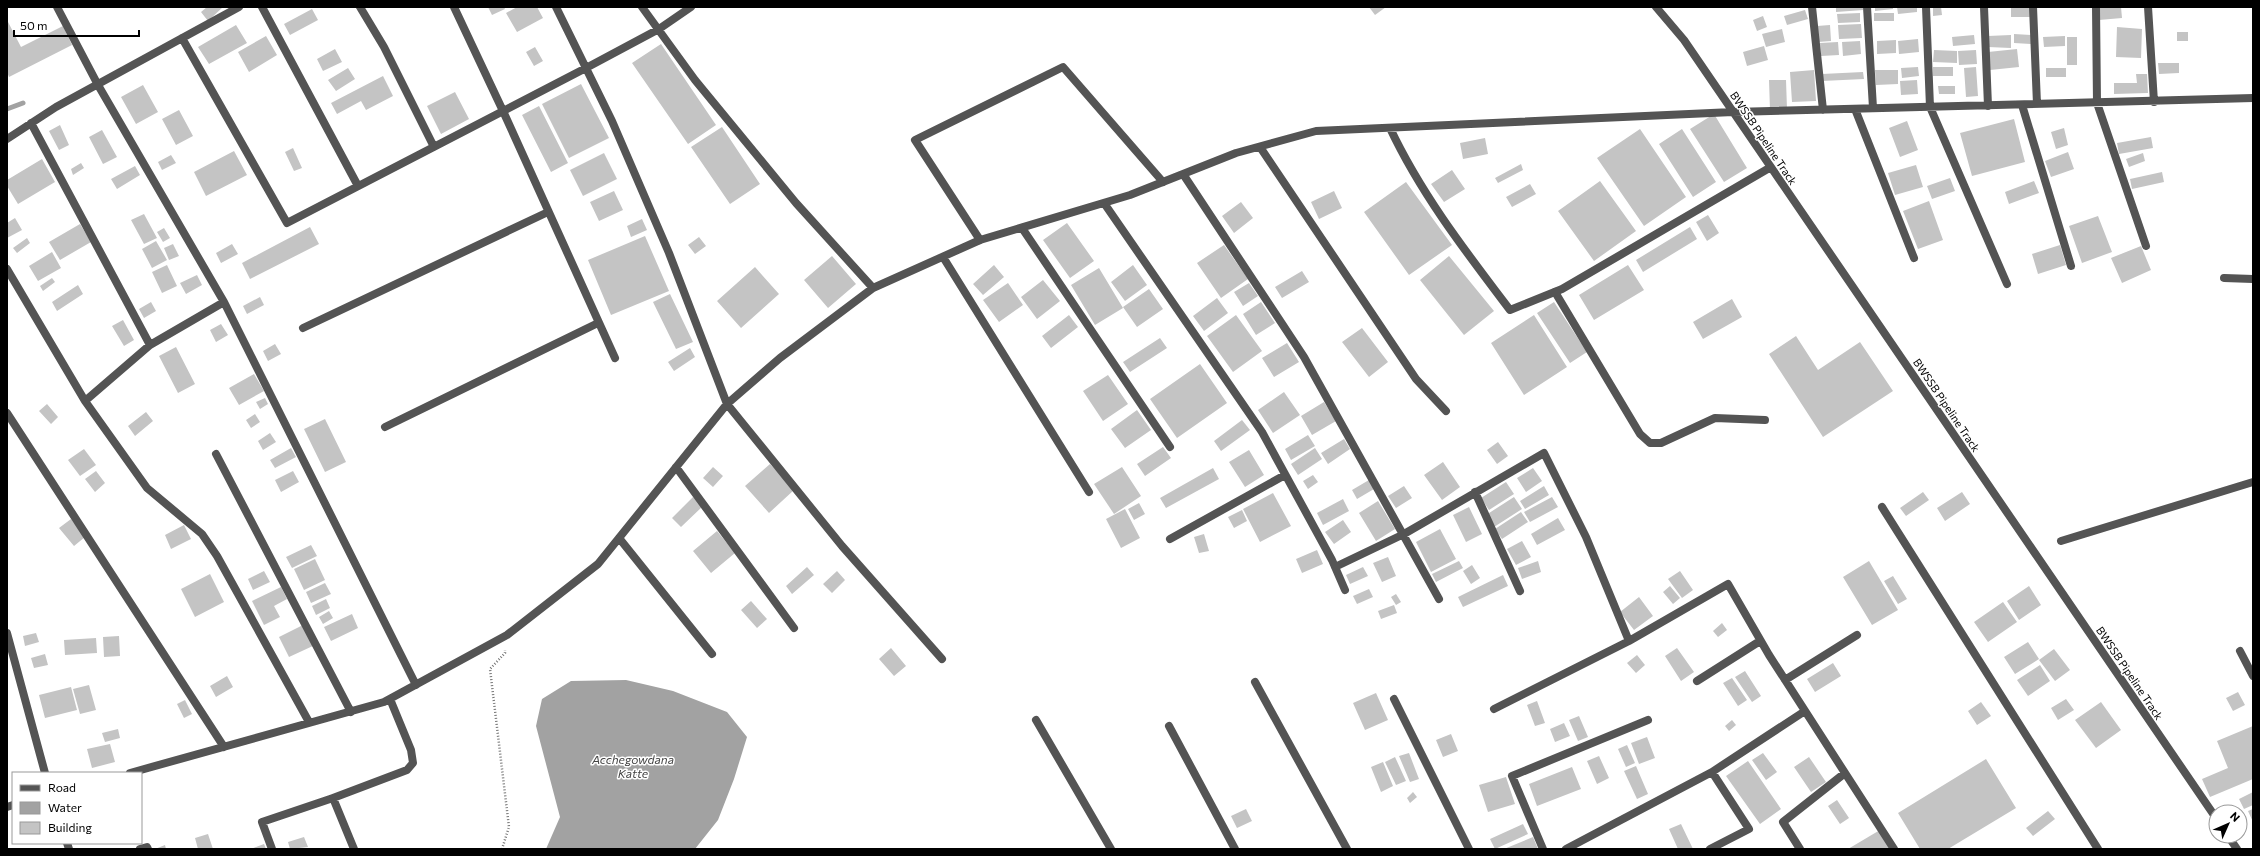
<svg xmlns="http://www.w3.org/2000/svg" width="2260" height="856" font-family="Commissioner,sans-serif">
<rect width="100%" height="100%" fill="#fff"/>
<!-- water -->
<path fill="#a2a2a2" d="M626,680L673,691L727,712L747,737L734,779L718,820L695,849H546L560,817L536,726L542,699L571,681Z"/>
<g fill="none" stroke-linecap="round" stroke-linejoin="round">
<!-- stream -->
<path stroke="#a2a2a2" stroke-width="5" d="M7,109L23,103"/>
</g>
<!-- building -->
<path fill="#c4c4c4" d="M207,7H223L208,21L201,12Z
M488,7H504L505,9L492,15Z
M517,7H537L543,18L517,32L506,13Z
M1369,7H1386L1375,15Z
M1836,7H1863V10L1836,12Z
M1875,7H1893V9L1875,11Z
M1897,7H1917V12L1898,14Z
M1933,7H1941L1942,15L1933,16Z
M2011,7H2030V17H2011Z
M2098,7H2121L2122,18L2099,20Z
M312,9L318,20L290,35L284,24Z
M1805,10L1808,19L1787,25L1784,16Z
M1860,13V22L1838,23L1837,14Z
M1874,13H1894V21H1874Z
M1763,16L1767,27L1757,31L1753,20Z
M7,20L21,47L63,26L72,45L9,77L7,72Z
M1861,24L1862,38L1839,39L1838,25Z
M236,25L247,43L209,64L198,47Z
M1830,25L1831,41L1818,42L1817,26Z
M2117,27L2142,29L2141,58L2116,57Z
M1782,29L1785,42L1766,47L1762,34Z
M2177,32H2188V41H2177Z
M2014,34L2031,35V44L2014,43Z
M1974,35L1975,44L1953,46L1952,37Z
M2011,35V48L1988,47V36Z
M266,36L277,55L249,72L238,52Z
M2065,36V46L2044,47L2043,37Z
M2067,37H2077V65H2067Z
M1918,39L1919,52L1899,54L1898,41Z
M1896,40V53L1877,54V41Z
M1860,41L1861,54L1843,56L1842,42Z
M1838,42L1839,55L1821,56L1820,43Z
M661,44L716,125L688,144L632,63Z
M1764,46L1768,60L1747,66L1743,52Z
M535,47L543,61L534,66L526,52Z
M335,49L342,62L323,71L317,59Z
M2017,49L2019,67L1990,70L1988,52Z
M1934,50L1957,51V63L1933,62Z
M1976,50L1977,64L1959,65L1958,51Z
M2158,63H2179V73L2159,74Z
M1918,67L1919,76L1902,78L1901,68Z
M1933,67H1953V76H1933Z
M1976,67L1978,96L1966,97L1964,68Z
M348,68L355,79L336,91L328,80Z
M2046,68H2066V77H2046Z
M1814,70L1816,101L1792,102L1790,72Z
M1875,70H1898V84L1876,85Z
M1863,72L1864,79L1822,81V74Z
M2136,74H2147L2148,93L2114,94V83H2137Z
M383,76L393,96L366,110L361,101L337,114L331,103Z
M1769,80H1786L1787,109L1770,110Z
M1917,80L1918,94L1901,95L1900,81Z
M581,84L609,138L569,158L542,104Z
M143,85L158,112L136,124L121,97Z
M1938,86H1955V94H1939Z
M455,92L469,119L441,134L427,106Z
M539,106L568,163L551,172L522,115Z
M179,110L193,136L176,145L162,119Z
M1714,114L1747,168L1724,182L1690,129Z
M2014,119L2025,162L1972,176L1960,133Z
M1907,121L1918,150L1900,157L1889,128Z
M60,125L69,145L59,150L49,131Z
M722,127L760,184L730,204L691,147Z
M2064,128L2068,145L2056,149L2051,132Z
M1640,129L1686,197L1644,226L1597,158Z
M1682,129L1716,182L1693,197L1659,144Z
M102,130L117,157L103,164L89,137Z
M2151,137L2153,148L2119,154L2117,143Z
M1485,138L1488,154L1463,159L1460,143Z
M293,148L302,168L294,171L285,152Z
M234,151L247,175L206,196L194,172Z
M2068,152L2074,169L2051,177L2045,161Z
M604,153L617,179L583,196L570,170Z
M2143,153L2145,161L2129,167L2126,159Z
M171,155L176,163L162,170L158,162Z
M42,159L55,182L18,204L7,186V180Z
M81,163L84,168L73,175L71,169Z
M1521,164L1523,170L1498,183L1495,178Z
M1916,165L1923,187L1895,195L1888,173Z
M135,166L140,175L117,189L111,179Z
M1452,170L1465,189L1444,202L1431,184Z
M2162,172L2164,182L2132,189L2130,179Z
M1950,178L1955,191L1932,199L1927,186Z
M1600,181L1636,231L1594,261L1558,211Z
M2034,181L2039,193L2009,204L2005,192Z
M1406,182L1452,245L1409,275L1364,212Z
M1530,184L1536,194L1512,207L1506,197Z
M614,191L623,210L599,221L590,202Z
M1334,191L1342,208L1319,219L1311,202Z
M1929,201L1943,240L1918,249L1903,211Z
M1241,202L1253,218L1234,233L1222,216Z
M144,214L157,238L144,244L131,220Z
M1708,215L1719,233L1707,241L1696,222Z
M2098,216L2112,252L2082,263L2069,226Z
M15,218L22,230L7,238V223Z
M642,219L647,230L631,237L627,226Z
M1067,223L1094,261L1070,278L1043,240Z
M80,224L91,242L60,260L49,242Z
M310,227L319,244L250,279L242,263Z
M1690,227L1697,239L1643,272L1636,260Z
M164,228L170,238L163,242L157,232Z
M645,236L669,291L611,315L588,260Z
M699,237L706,246L695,254L688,245Z
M27,238L30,243L17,253L13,248Z
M156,241L167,260L152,268L142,249Z
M173,244L179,256L169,260L164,248Z
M232,244L238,254L221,263L216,253Z
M1224,245L1248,279L1221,298L1197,263Z
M2060,245L2066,265L2038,274L2032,254Z
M2141,246L2151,270L2122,283L2111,258Z
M52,252L61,268L38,281L29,266Z
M832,256L856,284L828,308L804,280Z
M1449,256L1494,311L1464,335L1420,280Z
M167,265L177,286L162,293L152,272Z
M994,265L1004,277L983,295L973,284Z
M1133,265L1147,285L1125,301L1111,282Z
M1628,265L1644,290L1594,320L1579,295Z
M755,267L779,294L741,328L717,301Z
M1099,268L1123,308L1095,325L1071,285Z
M1302,271L1309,282L1282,298L1275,287Z
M197,275L202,285L186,294L180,283Z
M52,278L55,282L43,291L40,286Z
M1043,280L1060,301L1037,319L1021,297Z
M1008,283L1023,305L999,322L983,300Z
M1249,283L1258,296L1243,306L1234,292Z
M78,285L83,294L57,311L52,302Z
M1149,289L1163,309L1137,327L1123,307Z
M670,294L693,342L676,349L653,302Z
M260,297L264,305L247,314L243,306Z
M1217,298L1228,313L1204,331L1193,316Z
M1732,299L1742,317L1703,339L1693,322Z
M151,302L156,311L144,318L139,309Z
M1261,302L1275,323L1256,335L1243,314Z
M1554,302L1587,352L1570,363L1537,313Z
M1069,315L1078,327L1051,348L1042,336Z
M1236,315L1262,351L1233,372L1207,336Z
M1534,315L1567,367L1524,395L1491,343Z
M123,320L134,340L124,346L112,326Z
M221,324L228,335L216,342L210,330Z
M1362,328L1388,362L1369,377L1342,342Z
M1796,336L1818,370L1860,342L1893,391L1823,437L1769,354Z
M1160,338L1167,348L1130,372L1123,362Z
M1287,343L1299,362L1274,377L1262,358Z
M275,344L281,354L268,361L263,351Z
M176,347L195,384L178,393L159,356Z
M690,348L695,357L674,371L668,362Z
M1200,364L1227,403L1177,438L1150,399Z
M254,374L264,391L239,405L229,388Z
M1108,375L1128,404L1103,421L1083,391Z
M1284,392L1300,415L1273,433L1258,410Z
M265,398L268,404L260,409L256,402Z
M1324,402L1336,421L1312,435L1301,416Z
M47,404L58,417L51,424L39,411Z
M1137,410L1151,430L1125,448L1111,429Z
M146,412L153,421L135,436L128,426Z
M255,414L260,422L251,428L246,420Z
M325,419L346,462L325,472L304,429Z
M1242,420L1250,430L1221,451L1214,441Z
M270,433L276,442L263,450L258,441Z
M1308,435L1315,446L1291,460L1285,449Z
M1344,439L1350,449L1328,464L1321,453Z
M1498,442L1508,456L1497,464L1487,450Z
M1163,447L1171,458L1145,476L1137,464Z
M291,448L296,457L275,468L270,460Z
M1315,448L1322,459L1298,475L1291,464Z
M84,449L96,465L80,476L68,460Z
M1249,450L1264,475L1245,487L1229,462Z
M1443,462L1460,487L1442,500L1424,475Z
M770,464L794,490L769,513L745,486Z
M713,467L723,476L713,487L703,478Z
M1122,467L1141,496L1114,514L1094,484Z
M1213,468L1219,479L1166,508L1160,498Z
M1533,468L1542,481L1526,492L1517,478Z
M96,471L105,483L95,492L85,479Z
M293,471L299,482L281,492L275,480Z
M1313,475L1318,482L1308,489L1303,481Z
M1369,480L1374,489L1357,499L1352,490Z
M1506,482L1514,494L1489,510L1481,498Z
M1404,486L1412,498L1396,508L1388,496Z
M1544,486L1549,495L1525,509L1520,501Z
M1923,492L1929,500L1906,516L1900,508Z
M1962,492L1970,504L1945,521L1937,508Z
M1273,493L1291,526L1260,542L1243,509Z
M693,497L703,506L681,527L672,518Z
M1514,497L1522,509L1494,527L1486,515Z
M1552,497L1558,507L1530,522L1524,512Z
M1343,499L1349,511L1323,525L1317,513Z
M1378,501L1395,529L1376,541L1359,513Z
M1139,503L1145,514L1134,520L1128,509Z
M1469,507L1482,534L1466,542L1453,515Z
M1125,509L1140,538L1121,548L1106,519Z
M1242,510L1247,521L1234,528L1228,517Z
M1521,512L1528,522L1502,539L1495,529Z
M1558,518L1565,530L1537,545L1531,534Z
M71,519L85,537L74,546L59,528Z
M1343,520L1351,532L1334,544L1325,532Z
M184,525L191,539L171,549L165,535Z
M1440,529L1456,559L1431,572L1416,542Z
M717,531L735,553L711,573L693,551Z
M1204,534L1209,551L1199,553L1194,537Z
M1522,541L1531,557L1516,565L1507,549Z
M311,545L317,556L292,568L286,557Z
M1317,550L1323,564L1302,573L1296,559Z
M1388,557L1396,576L1382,582L1373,563Z
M315,559L325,580L304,590L294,569Z
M1459,561L1463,568L1436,582L1432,574Z
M1538,561L1541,572L1522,579L1518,568Z
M1869,561L1898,610L1872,625L1843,577Z
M1472,565L1480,578L1471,584L1463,571Z
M807,567L814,575L792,594L786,586Z
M1363,567L1368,576L1350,584L1346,575Z
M264,571L270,582L253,590L248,579Z
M837,571L845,580L832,593L823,584Z
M1680,571L1693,590L1682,598L1668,579Z
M210,574L224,602L195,617L181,589Z
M1503,575L1508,586L1463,607L1458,597Z
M1893,576L1907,599L1898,604L1884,581Z
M325,583L331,594L311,603L306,592Z
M1670,586L1680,598L1673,604L1663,592Z
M2029,586L2041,605L2019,620L2007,601Z
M281,587L287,599L274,606L280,617L264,625L252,601Z
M1369,589L1373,597L1357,604L1353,596Z
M1396,594L1401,602L1396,605L1391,597Z
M1639,597L1653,616L1634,630L1620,612Z
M326,599L330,608L316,615L312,606Z
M751,601L767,619L757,628L741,610Z
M2003,602L2017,622L1988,642L1974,622Z
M1394,605L1397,613L1381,619L1378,611Z
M329,611L333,618L323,624L319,617Z
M352,614L358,628L331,641L324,627Z
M1722,623L1727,630L1718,637L1713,631Z
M305,624L315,645L289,657L279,637Z
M36,633L39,642L25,646L23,636Z
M119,636L120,656L104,657L103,637Z
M96,638L97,653L65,655L64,640Z
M2028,642L2039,659L2015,674L2004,657Z
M891,648L906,666L894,676L879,659Z
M1677,648L1694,672L1681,681L1665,656Z
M2054,649L2070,670L2055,681L2039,660Z
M45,654L48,665L34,668L31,658Z
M1637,655L1645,665L1636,673L1627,663Z
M1833,663L1841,676L1815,692L1807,679Z
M2040,665L2050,681L2028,696L2017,680Z
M1745,671L1761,696L1752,702L1735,677Z
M227,676L233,687L216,697L210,686Z
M1732,678L1747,700L1738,706L1723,683Z
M89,685L96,710L80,714L73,689Z
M71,687L77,710L45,718L39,695Z
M2238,692L2245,705L2233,711L2226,698Z
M1376,693L1388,720L1365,730L1353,703Z
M2066,699L2074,710L2058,720L2051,708Z
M185,700L192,714L184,718L177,704Z
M1537,701L1545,723L1535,726L1527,705Z
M1981,702L1991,716L1977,725L1968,711Z
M2101,702L2121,730L2096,748L2075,720Z
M1579,716L1588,737L1578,741L1569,720Z
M1732,720L1736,725L1729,731L1725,726Z
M1564,723L1570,736L1555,742L1550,729Z
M2253,726V779L2210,797L2202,779L2228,768L2217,741Z
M118,729L120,738L105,742L102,733Z
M1451,734L1458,751L1443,757L1436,740Z
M1647,737L1655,758L1639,764L1631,743Z
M110,744L115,762L92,768L87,749Z
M1627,745L1635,763L1626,767L1618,749Z
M1409,753L1419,779L1410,782L1399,756Z
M1763,753L1777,772L1766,780L1752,760Z
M1599,756L1609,778L1597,784L1587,761Z
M1395,757L1406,781L1396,785L1385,762Z
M1809,757L1826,782L1811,792L1794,767Z
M1986,759L2016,808L1948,849H1920L1898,813Z
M1748,761L1781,809L1760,824L1726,776Z
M1383,762L1393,786L1381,792L1371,767Z
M1636,766L1648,794L1637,799L1624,771Z
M1572,767L1581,789L1537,806L1529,784Z
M1506,777L1515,804L1488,812L1479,785Z
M1413,792L1417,797L1410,803L1407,798Z
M2253,792V805L2244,809L2239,799Z
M1837,800L1849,818L1840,824L1828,806Z
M1246,809L1252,821L1237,828L1231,816Z
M2253,809V822L2248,811Z
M2048,811L2055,819L2033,836L2026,828Z
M1523,824L1528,834L1495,849L1490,839Z
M1681,824L1693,849H1678L1669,829Z
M1880,830L1890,847L1887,849H1848Z
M208,834L213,849H198L195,838Z
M304,837L308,847L290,849L288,842Z
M1533,837L1538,849H1504Z
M264,844L266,849H251Z
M165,845L166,849H155Z"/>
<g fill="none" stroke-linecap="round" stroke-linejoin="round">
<!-- path -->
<path stroke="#767676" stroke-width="2.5" stroke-dasharray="1 2" stroke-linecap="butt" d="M502,849L509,827L490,669L505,653V650"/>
<!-- lane -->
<path stroke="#545454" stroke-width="8" d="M57,7L98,85
M503,111L615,358
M980,240L915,140L1063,67L1163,182
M2224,278L2253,279
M1555,292L1640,434L1650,443H1661L1715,418L1765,420
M303,328L548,212
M385,427L598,323
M2061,541L2253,482"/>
<!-- street -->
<path stroke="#545454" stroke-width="8" d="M262,7L358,186
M360,7L384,47L434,147
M454,7L503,111
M556,7L612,121L669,253L727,404L842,546L942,659
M642,7L695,80L796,203L873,288
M1656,7L1684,40L2216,818
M1812,7L1823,110
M1867,7L1873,108
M1926,7L1930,107L2007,284
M1984,7L1988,106
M2033,7L2037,104
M2096,7L2097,103L2146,246
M2148,7L2154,102
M182,38L287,223L586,68L659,29L691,7
M98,85L224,302L416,685
M2022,105L2071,266
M1855,109L1914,258
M31,123L150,345L224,302
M1390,128C1421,194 1466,252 1510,310L1562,289L1771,167
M7,139L56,107L239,7
M1260,147L1416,379L1446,411
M1183,174L1304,357L1439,599
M1104,203L1262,432L1332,560L1345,590
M1022,228L1170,447
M943,257L1089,492
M7,269L85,401L147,488L202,534L217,556L309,722
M85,401L150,345
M7,413L224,747
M216,454L351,712
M676,467L794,628
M1475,492L1520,591
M1882,507L2098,849
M619,538L712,654
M1170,539L1285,475
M1335,567L1404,534L1544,453L1586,537L1629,641
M7,633L45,773
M2240,651L2253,676
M1785,680L1857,635
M1697,681L1760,641
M1255,682L1347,849
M1394,699L1469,849
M1494,709L1629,641L1728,584L1769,655L1894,849
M1036,720L1111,849
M1169,726L1235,849
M130,773L384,702L507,635L598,564L727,404L780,358L873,288L980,240L1130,195L1236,153L1316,131L1733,112L2253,98
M7,807L13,805
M2228,836L2237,849
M67,843L69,849
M140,849L147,847L148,849
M272,849L262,822L333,798
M354,849L333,798L407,770L413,763L411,750L390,699
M1543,849L1512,776L1648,720
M1566,849L1712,772
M1710,849L1749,829L1712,772L1805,711
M1800,849L1783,822L1845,773"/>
</g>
<g text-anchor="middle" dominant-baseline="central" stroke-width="3" stroke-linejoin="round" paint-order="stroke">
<!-- street labels -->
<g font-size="11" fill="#000" stroke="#fff">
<text transform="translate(1764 138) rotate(56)">BWSSB Pipeline Track</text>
<text transform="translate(1947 405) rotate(56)">BWSSB Pipeline Track</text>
<text transform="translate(2130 673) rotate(56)">BWSSB Pipeline Track</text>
</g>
<!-- water labels -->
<g font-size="12" font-style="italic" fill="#434343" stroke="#fff">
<text x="633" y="759">Acchegowdana<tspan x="633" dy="14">Katte</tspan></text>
</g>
</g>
<!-- border -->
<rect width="2260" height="856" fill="none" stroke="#000000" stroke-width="16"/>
<!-- legend -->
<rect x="12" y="772" width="130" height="72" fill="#ffffff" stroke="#999999"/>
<rect x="20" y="785" width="20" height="6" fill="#545454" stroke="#999999"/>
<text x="48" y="792" font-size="12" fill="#000000">Road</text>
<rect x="20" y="802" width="20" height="12" fill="#a2a2a2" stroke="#999999"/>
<text x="48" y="812" font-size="12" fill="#000000">Water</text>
<rect x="20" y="822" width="20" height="12" fill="#c4c4c4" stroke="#999999"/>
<text x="48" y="832" font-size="12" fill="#000000">Building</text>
<!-- north arrow -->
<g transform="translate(2228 824) rotate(45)"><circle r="19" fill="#ffffff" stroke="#999999"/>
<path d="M0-3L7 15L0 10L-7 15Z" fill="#000000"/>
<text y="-6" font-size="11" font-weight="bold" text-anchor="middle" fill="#000000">N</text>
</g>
<!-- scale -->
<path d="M14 30v6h125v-6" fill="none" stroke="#000000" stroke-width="2"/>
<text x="20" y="30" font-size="12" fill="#000000" stroke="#ffffff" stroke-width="3" paint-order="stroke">50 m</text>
</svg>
